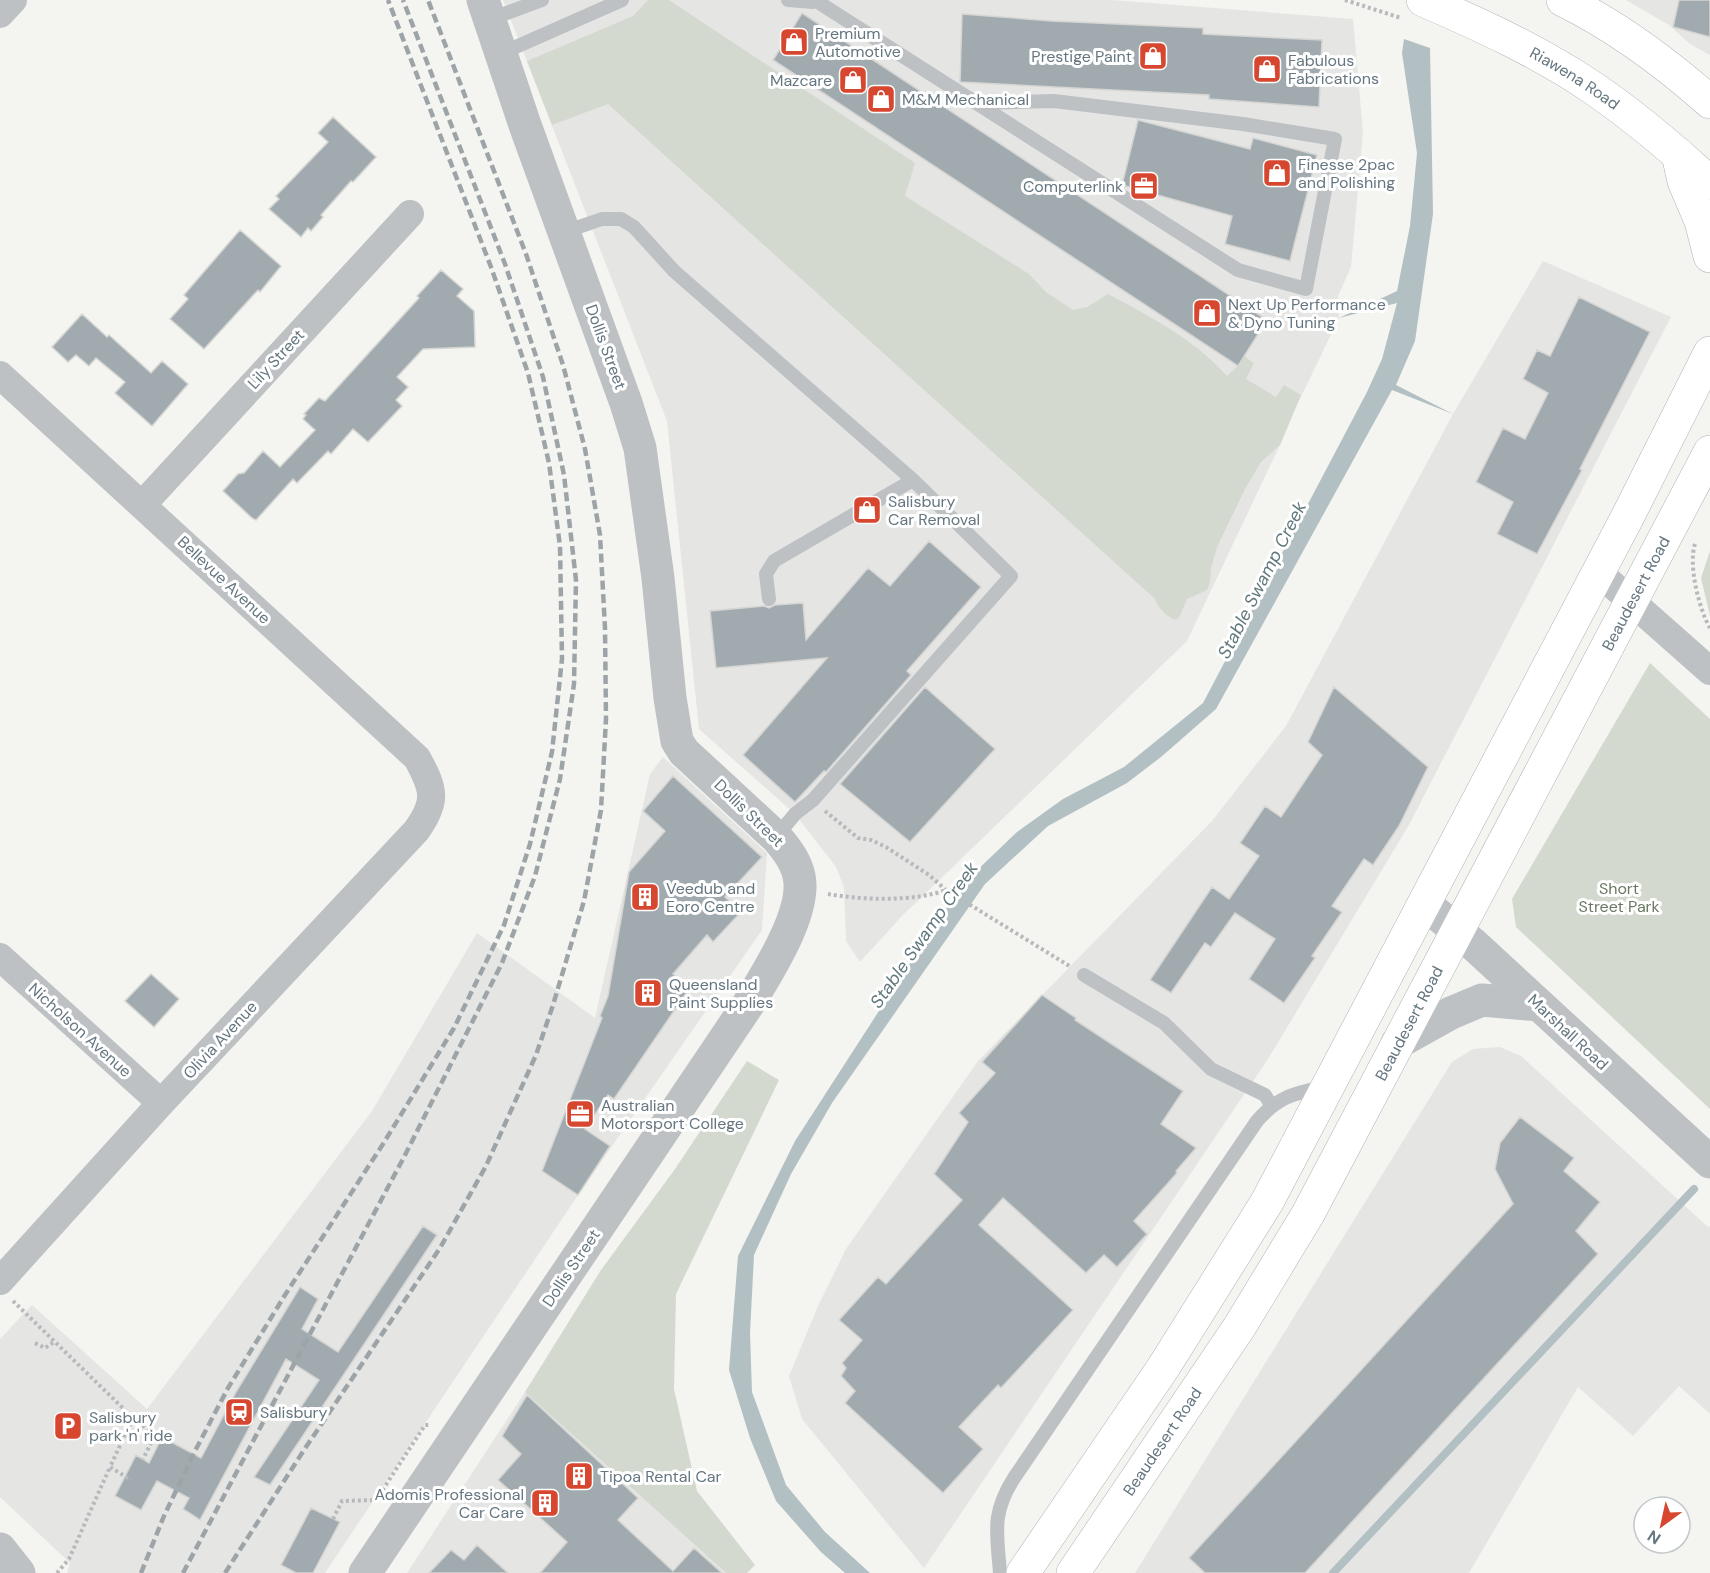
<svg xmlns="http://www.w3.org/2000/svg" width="1710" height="1573" font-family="'DM Sans',sans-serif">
<rect width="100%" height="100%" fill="#f4f4f0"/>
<!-- built -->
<path fill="#e5e5e4" d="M503,0H1112L1353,19L1363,133L1351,267L1338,296L1339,318L1297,405L1280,445L1187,641L902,916L860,962L846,941L844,887L836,867L795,814L699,729L667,421Z
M1626,0H1710V55L1690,44L1669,25Z
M1543,261L1671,317L1409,825L1268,1059L924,1568L802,1419L789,1376L818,1306L846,1249L978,1061L1212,821L1286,726L1453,414Z
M663,757L767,853L762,930L578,1195L325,1573H67L70,1563L0,1497V1339L32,1305L147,1409L372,1111L477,933L595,1018L650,774Z
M1500,1047L1521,1056L1708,1227L1710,1226V1414L1679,1386L1633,1436L1578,1387L1469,1573H1135L1452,1062L1473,1049Z
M525,1392L726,1573H407Z"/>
<!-- green -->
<path fill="#d4d9d0" d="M648,0H669L915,163L905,196L1029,274L1046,292L1073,310L1087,307L1108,294C1151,317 1194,339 1227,376L1238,366L1244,356L1254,363L1246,379L1276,397L1284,385L1301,395L1280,445L1261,462L1245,489L1217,547L1211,568L1210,582L1207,590L1187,599L1179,618L1175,620C1167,617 1157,607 1155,599L608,104L552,125L527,61L633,16Z
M1710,551V616L1701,578Z
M1650,663L1710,719V1109L1516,927L1512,899Z
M747,1061L779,1080L676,1294L674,1389L697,1491L755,1565L747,1573H726L525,1392L601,1270L675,1169Z"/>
<!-- water -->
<path fill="#b3c0c3" d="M1404,39L1430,48L1433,214L1415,341L1396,385L1453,414L1392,390L1216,709L1161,757L1127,783L1048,826L985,884L832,1103L791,1174L754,1255L750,1333L752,1392L786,1485L825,1532L870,1573H845L821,1552L776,1501L750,1438L729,1370L738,1256L795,1141L939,918L970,877L1017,832L1063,799L1124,767L1203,703L1367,392L1382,359L1397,303L1339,318L1397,291L1410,226L1417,153L1402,53Z"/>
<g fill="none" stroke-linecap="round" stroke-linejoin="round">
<!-- stream -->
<path stroke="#b3c0c3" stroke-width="8" d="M1333,1573L1694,1189"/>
</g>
<!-- building -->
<path fill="#a1abaf" stroke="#d5d5d3" stroke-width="1.5" d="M1679,0H1710V37L1673,27Z
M802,13L1267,320L1238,366L773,60Z
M962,14L1052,21L1203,28V34L1322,40L1319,107L1209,99V95L960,82Z
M333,117L376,157L353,182L351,181L321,215L323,217L311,231L308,228L301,237L269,209L279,199L276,196L328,142L318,133Z
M1138,120L1250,149L1253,138L1317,155L1290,261L1225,244L1232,216L1122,185Z
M240,230L281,266L260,292L258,290L204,349L170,319L188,299L184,295Z
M441,270L463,289L457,296L474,311L475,347L423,349L397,377L408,387L396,400L402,406L368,442L353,429L331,454L328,451L297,483L293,479L256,520L252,518L223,491L238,474L244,473L263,451L280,467L315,430L303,419L306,415L304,414L319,398L325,401L419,298L417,296Z
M1579,297L1650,332L1580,469L1582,470L1537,554L1497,534L1513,502L1476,482L1503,428L1525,439L1548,393L1523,379L1537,350L1550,356Z
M82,314L107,337L109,335L151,373L162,361L188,384L152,426L115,393L125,382L96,358L89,366L76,355L68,362L52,347Z
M929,541L981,587L907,671L911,675L826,772L824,771L795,802L743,755L827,658L716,668L710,611L764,606L769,608L775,605L803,603L806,640L868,568L890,586Z
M925,687L995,749L910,842L840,784Z
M1334,687L1428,767L1399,826L1373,865L1364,859L1332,906L1342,912L1312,956L1315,958L1284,1003L1249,979L1275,939L1235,913L1211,947L1205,943L1171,993L1150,980L1212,887L1229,899L1259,856L1240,843L1265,806L1281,817L1322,755L1308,742Z
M673,776L762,857L725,897L741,912L713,942L707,935L673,974L689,989L614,1099L608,1095L585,1129L610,1146L578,1195L542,1171L602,1018L600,1016L608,996L629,872L665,831L643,811Z
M151,974L179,999L154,1027L125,1001Z
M1042,995L1076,1018L1075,1020L1183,1091L1161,1124L1196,1148L1176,1171L1177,1173L1134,1221L1147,1234L1117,1267L1104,1255L1086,1273L1003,1198L979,1225L1073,1310L1001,1388L998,1385L959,1427L983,1449L943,1493L845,1403L855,1391L841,1376L846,1368L842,1363L862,1340L839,1320L878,1277L886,1284L962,1200L934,1174L968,1122L959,1113L995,1073L982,1062Z
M1520,1117L1574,1158L1564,1171L1600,1202L1576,1231L1598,1254L1305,1573H1205L1189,1558L1513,1204L1495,1169L1500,1143Z
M423,1226L437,1235L270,1485L254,1477L319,1380L286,1359L200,1520L183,1509L189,1498L157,1481L141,1510L115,1496L136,1455L149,1463L162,1437L201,1458L236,1392L300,1287L318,1299L302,1329L338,1352Z
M527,1395L638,1498L618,1520L673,1571L694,1548L722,1573H540L567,1542L498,1480L521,1454L502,1436Z
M311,1508L340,1522L313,1573H296L281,1565Z
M477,1545L508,1573H429L451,1550L464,1560Z"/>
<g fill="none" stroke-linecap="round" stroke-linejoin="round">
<!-- trunk casing -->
<g stroke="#b0b4b7" stroke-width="34">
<g id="trunk">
<path id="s1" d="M1423,0C1481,25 1540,52 1593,88C1634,116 1673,149 1710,183"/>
<path d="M1563,0C1616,26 1666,63 1710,102"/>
<path d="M1678,154L1684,181L1701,221L1710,256"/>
<path d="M1023,1573L1163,1368L1267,1202L1629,514L1710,353"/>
<path id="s2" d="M1073,1573L1240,1326L1308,1214L1710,452"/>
</g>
</g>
<!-- path -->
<path stroke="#b7babc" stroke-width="4" stroke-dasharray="3 3" stroke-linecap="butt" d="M1345,0L1401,18
M1695,544C1688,565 1699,609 1710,628
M825,811L858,838L871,840L886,847L929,875L946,890L1071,967
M828,894C862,900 914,902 946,890
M13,1301L133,1418L110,1467L131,1480
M35,1343L45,1348L54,1342
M133,1418L155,1435L143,1459
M333,1519L342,1501L376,1500L425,1425H430
M57,1573L69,1559L110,1467"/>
<!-- service -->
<path stroke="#bdc1c4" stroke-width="14" d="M788,0L813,2
M804,0L818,2L1238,270L1306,289L1335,139L1243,124L1054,101L976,103
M490,19L542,0
M502,53L622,0
M564,232L602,219H621L634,227L674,271L913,480L1011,576L813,800L795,814L776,837
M769,599L766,574L774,561L913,480
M1084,975L1164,1023L1211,1069L1265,1095L1271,1105
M1000,1573C997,1533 991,1514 1014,1478L1257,1121C1278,1097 1292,1094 1323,1087"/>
<!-- minor -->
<path stroke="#bdc1c4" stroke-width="28" d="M0,14L13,0
M0,375L417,758C434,789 438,801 416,831L161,1103L0,1281
M142,505L410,214
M1598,572L1710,671
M0,957L161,1103"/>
<!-- tertiary -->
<path stroke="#bdc1c4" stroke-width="33" d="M1424,903L1473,944L1710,1162
M1397,1043L1451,1013L1482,1000L1539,1005
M0,1549L19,1573
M365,1573L749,1003C767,973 807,912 799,876C796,861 786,848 776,837L684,752L677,741L670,698L658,578L640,448L626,403L525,125L483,0"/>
<!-- trunk -->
<use href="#trunk" stroke="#fff" stroke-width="33"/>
<!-- rail -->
<path stroke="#9da4a8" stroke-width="4.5" stroke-dasharray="9 4.5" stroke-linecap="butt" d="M141,1573L164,1516L195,1451L228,1388L285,1295L383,1144L454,1028L504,925L530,844L552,752L562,659L560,546L549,463L528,373L491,267L388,0
M183,1573L404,1157L502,963L535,876L560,779L574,684L576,580L564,475L543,377L505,264L403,0
M225,1573L304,1450L440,1248L486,1166L536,1055L553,1005L584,901L601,810L606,719L605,628L600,535L585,449L563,365L526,254L428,0"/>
</g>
<!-- icons -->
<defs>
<g id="shop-square" transform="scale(1.5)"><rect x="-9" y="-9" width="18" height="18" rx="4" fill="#d7462e" stroke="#fff"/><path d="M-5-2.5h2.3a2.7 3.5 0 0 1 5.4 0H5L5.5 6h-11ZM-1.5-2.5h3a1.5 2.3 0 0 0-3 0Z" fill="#fff"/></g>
<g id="office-square" transform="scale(1.5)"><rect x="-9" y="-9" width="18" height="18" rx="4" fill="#d7462e" stroke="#fff"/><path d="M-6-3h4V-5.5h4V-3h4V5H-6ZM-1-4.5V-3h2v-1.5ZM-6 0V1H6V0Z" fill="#fff"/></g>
<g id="building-square" transform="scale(1.5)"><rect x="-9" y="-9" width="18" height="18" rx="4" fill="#d7462e" stroke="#fff"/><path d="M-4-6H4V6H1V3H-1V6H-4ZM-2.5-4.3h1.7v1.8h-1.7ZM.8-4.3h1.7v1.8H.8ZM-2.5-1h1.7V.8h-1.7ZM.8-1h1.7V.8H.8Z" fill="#fff"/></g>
<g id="station-square" transform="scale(1.5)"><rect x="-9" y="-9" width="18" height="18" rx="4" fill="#d7462e" stroke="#fff"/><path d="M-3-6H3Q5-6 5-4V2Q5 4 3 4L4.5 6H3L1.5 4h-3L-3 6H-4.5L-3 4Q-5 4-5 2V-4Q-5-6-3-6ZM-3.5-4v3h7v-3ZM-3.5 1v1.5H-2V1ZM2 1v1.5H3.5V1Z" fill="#fff"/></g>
<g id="parking-square" transform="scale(1.5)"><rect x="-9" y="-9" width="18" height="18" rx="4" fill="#d7462e" stroke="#fff"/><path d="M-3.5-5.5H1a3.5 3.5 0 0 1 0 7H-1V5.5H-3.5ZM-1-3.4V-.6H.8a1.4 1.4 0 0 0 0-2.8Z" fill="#fff"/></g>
</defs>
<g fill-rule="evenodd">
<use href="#shop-square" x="794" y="42"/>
<use href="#shop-square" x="1153" y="56"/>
<use href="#shop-square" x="1267" y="69"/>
<use href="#shop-square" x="853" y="80"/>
<use href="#shop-square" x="881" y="99"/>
<use href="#shop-square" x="1277" y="173"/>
<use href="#office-square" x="1144" y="186"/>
<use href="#shop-square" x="1207" y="313"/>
<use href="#shop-square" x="867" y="510"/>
<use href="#building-square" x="645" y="897"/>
<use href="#building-square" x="648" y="993"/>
<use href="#office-square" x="580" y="1114"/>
<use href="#station-square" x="239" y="1412"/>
<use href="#parking-square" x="68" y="1426"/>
<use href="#building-square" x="579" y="1476"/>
<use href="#building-square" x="545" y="1503"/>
</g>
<g text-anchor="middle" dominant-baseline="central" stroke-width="6" stroke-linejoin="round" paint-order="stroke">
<!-- poi labels -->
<g font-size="16" fill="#657680" stroke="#fff" text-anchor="start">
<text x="815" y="33">Premium<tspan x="815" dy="18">Automotive</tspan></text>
<text x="1132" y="56" text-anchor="end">Prestige Paint</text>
<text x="1288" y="60">Fabulous<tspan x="1288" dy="18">Fabrications</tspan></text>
<text x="832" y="80" text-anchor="end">Mazcare</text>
<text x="902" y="99">M&amp;M Mechanical</text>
<text x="1298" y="164">Finesse 2pac<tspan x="1298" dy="18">and Polishing</tspan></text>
<text x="1123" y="186" text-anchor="end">Computerlink</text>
<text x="1228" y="304">Next Up Performance<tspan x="1228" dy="18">&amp; Dyno Tuning</tspan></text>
<text x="888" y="501">Salisbury<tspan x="888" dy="18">Car Removal</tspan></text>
<text x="666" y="888">Veedub and<tspan x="666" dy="18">Eoro Centre</tspan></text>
<text x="669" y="984">Queensland<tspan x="669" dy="18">Paint Supplies</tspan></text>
<text x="601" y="1105">Australian<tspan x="601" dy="18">Motorsport College</tspan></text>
<text x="260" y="1412">Salisbury</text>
<text x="89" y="1417">Salisbury<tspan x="89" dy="18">park 'n' ride</tspan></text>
<text x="600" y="1476">Tipoa Rental Car</text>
<text x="524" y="1494" text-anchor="end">Adomis Professional<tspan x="524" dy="18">Car Care</tspan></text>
</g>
<!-- street labels -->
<g font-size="16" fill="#657680" stroke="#fff">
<text stroke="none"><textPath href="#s1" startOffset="171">Riawena Road</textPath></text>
<text transform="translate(606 347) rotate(70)">Dollis Street</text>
<text transform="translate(276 359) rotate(-47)">Lily Street</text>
<text transform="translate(224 580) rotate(43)">Bellevue Avenue</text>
<text stroke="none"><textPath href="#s2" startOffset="1131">Beaudesert Road</textPath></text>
<text transform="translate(749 813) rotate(44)">Dollis Street</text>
<text stroke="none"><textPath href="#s2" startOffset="645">Beaudesert Road</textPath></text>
<text transform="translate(80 1030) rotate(42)">Nicholson Avenue</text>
<text transform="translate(1568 1032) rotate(43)">Marshall Road</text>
<text transform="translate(220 1040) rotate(-47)">Olivia Avenue</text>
<text transform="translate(571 1268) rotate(-56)">Dollis Street</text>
<text stroke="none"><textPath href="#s2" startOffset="159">Beaudesert Road</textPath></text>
</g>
<!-- park labels -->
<g font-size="16" fill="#697763" stroke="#fff">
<text x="1619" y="888">Short<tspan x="1619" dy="18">Street Park</tspan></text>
</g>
<!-- water labels -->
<g font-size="18" font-style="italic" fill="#61787d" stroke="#fff">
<text transform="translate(1262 580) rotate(-63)">Stable Swamp Creek</text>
<text transform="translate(924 935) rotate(-55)">Stable Swamp Creek</text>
</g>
</g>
<!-- north arrow -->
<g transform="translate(1662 1525) rotate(213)"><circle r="28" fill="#ffffff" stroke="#c1c8cc" stroke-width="1.5"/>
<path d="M0-4.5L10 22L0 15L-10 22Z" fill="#d7462e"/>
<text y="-9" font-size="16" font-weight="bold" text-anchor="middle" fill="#657680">N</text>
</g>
</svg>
